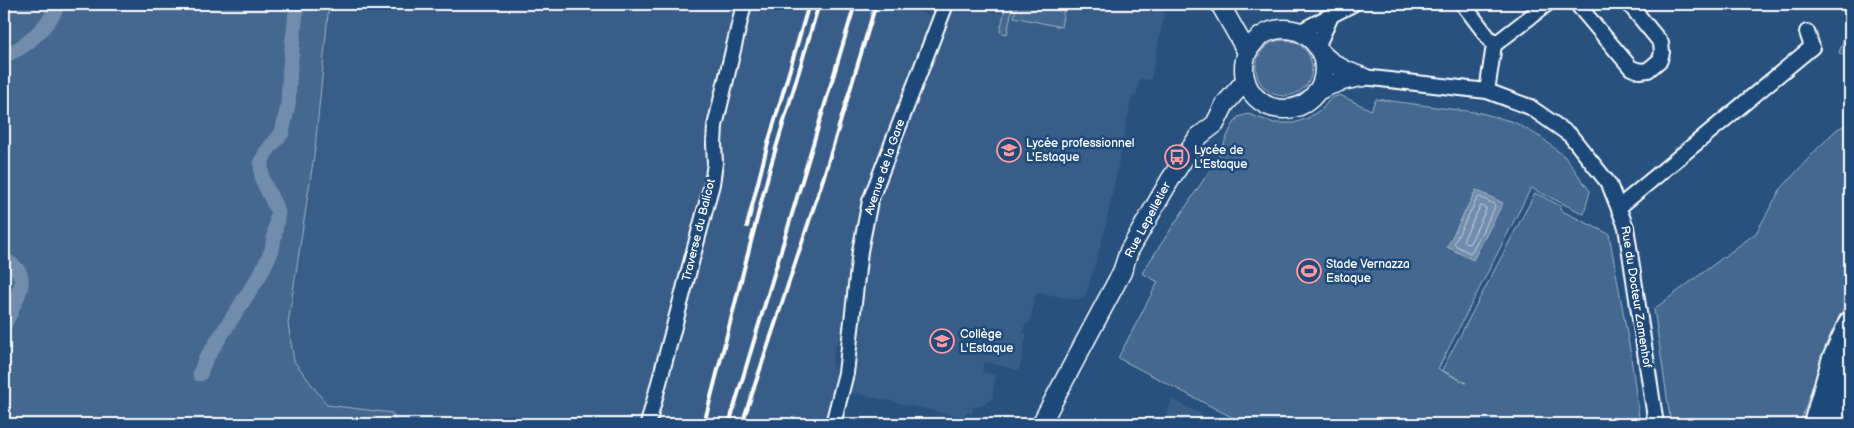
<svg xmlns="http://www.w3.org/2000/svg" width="1854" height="428" font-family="'Balsamiq Sans',sans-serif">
<rect width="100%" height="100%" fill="#28517f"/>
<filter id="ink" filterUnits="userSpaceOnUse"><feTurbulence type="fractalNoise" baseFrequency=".02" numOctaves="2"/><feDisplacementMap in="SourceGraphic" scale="10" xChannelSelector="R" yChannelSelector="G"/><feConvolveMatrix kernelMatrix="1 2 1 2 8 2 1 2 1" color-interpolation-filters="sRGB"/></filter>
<g filter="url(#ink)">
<!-- built -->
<path fill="#375d88" d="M329,4H913L911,9L931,16L865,204L846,330L835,346L832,366L839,376L829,424H397L392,413L327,405L294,361L288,324L315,149Z
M952,4H1166L1151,80L1140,79L1136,96L1132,97L1105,229L1086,295L1077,300L1036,292L1030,322L1025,325L1023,332L1027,333L1019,370L984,362L982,372L996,375L992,399L982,406L973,407L972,413L966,412L964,418L850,392L858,348L866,256L877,203Z
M1172,399L1220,424H1163Z"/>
<!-- green -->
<path fill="#446890" stroke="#a2b4c8" d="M4,4H329L315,149L288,324L294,361L327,405L392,413L397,424H4Z
M1006,4H1013L1007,34L1000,32Z
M1017,4H1065L1061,27L1014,17Z
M1846,31L1850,33V60L1847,56L1839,53Z
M1256 68a28 28 0 1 1 56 0a28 28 0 1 1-56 0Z
M1340,95L1371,110L1376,99L1481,113L1514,122L1542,138L1565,157L1590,191L1584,214L1531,188L1438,369L1466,383L1442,370L1535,193L1561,206L1560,210L1609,234L1630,350L1640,424H1245L1118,358L1158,282L1142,273L1216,161L1230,130L1238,117L1248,114L1274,123H1294L1308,118L1323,108L1331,98Z
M1850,122V295L1827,342L1800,424H1671L1654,309L1756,233L1780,190L1817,149L1836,130Z"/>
<!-- water -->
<path fill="#718dab" stroke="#aabbcd" d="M1476,190L1503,203L1473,260L1447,247Z"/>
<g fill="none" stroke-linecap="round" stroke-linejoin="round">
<!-- shore -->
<path stroke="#c6d1dd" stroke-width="1" d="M1480,197L1494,204L1495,207L1472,251L1470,253L1455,245L1454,243L1477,199Z
M1482,206L1486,208V210L1470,243L1467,244L1463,240L1480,207Z"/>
<!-- canal -->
<path stroke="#718dab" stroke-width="15" d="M4,54C23,52 52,22 58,4
M4,260C28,271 23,286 13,306C11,312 8,319 4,324
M200,374L205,360L260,275L272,250L278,212L262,179L261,163L266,152L282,133L288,105L290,66L297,4"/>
<!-- minor casing -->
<g stroke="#fff" stroke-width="18">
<path id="minor" d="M1463,4L1494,45
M1577,4L1631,68L1640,71L1648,70L1660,60L1662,52L1661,43L1629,4
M1299,32L1353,4
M1317,47L1331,16
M1363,77L1487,91L1530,107L1570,135L1609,184L1626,227L1656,424
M1487,91L1494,45L1547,4
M1619,207L1812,47L1807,32
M648,424L712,184L715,163L714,144L715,126L744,4
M833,424L846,373L860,251L870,201L946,4"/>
</g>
<!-- tertiary casing -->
<g stroke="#fff" stroke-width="21">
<path id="tertiary" d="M1220,4L1247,52
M1244 69a40 40 0 1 1 80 0a40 40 0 1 1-80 0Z
M1320,52C1333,65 1345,71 1363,77
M1316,92C1331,83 1346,80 1363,77
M1041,424L1122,272L1129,251L1170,180L1198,137L1215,124L1225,104L1246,80"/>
</g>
<!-- primary casing -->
<g stroke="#fff" stroke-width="26">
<path id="primary" d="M1815,424L1833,361L1850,323
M1832,424L1850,368"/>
</g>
<!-- minor -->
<use href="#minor" stroke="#1f4a7a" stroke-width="14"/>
<!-- tertiary -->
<use href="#tertiary" stroke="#1f4a7a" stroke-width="18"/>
<!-- primary -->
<use href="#primary" stroke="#1f4a7a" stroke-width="22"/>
<!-- rail -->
<path stroke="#fff" stroke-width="4" d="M747,226L767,147L809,4
M704,424L770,168L819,4
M729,424L855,4
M742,424L823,179L876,4"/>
</g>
</g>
<!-- icons -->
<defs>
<g id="school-ring" transform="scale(1.25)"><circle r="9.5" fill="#1f4a7a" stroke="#ff9aa2" stroke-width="1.5"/><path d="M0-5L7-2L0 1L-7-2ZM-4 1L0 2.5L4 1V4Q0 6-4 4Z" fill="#ff9aa2"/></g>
<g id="bus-ring" transform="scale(1.25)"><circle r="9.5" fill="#1f4a7a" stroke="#ff9aa2" stroke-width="1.5"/><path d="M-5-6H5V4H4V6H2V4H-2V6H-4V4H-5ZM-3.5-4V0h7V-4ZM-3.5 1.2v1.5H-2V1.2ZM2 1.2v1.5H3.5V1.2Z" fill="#ff9aa2"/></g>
<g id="stadium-ring" transform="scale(1.25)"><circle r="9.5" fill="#1f4a7a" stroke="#ff9aa2" stroke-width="1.5"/><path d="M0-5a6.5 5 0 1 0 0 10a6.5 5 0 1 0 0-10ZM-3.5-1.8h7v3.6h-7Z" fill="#ff9aa2"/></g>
</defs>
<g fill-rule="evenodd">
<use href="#school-ring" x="1009" y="150"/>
<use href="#bus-ring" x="1177" y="157"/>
<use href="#stadium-ring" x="1309" y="271"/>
<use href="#school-ring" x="942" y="341"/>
</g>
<g text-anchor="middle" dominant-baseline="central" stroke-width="5" stroke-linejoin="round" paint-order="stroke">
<!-- poi labels -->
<g font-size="12" fill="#fff" stroke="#1f4a7a" text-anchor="start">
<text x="1026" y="143">Lycée professionnel<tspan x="1026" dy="14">L'Estaque</tspan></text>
<text x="1194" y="150">Lycée de<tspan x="1194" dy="14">L'Estaque</tspan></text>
<text x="1326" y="264">Stade Vernazza<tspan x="1326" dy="14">Estaque</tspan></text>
<text x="960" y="334">Collège<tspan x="960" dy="14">L'Estaque</tspan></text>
</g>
<!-- street labels -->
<g font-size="12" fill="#fff" stroke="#1f4a7a">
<text transform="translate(885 167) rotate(-71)">Avenue de la Gare</text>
<text transform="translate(1148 220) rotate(-62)">Rue Lepelletier</text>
<text transform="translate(699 230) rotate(-76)">Traverse du Balicot</text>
<text transform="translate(1636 297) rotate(81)">Rue du Docteur Zamenhof</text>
</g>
</g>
<!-- margin -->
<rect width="1854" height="428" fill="none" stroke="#1f4a7a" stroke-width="20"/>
<rect x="10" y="10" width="1834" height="408" fill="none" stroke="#fff" stroke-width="2" filter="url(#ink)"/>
</svg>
